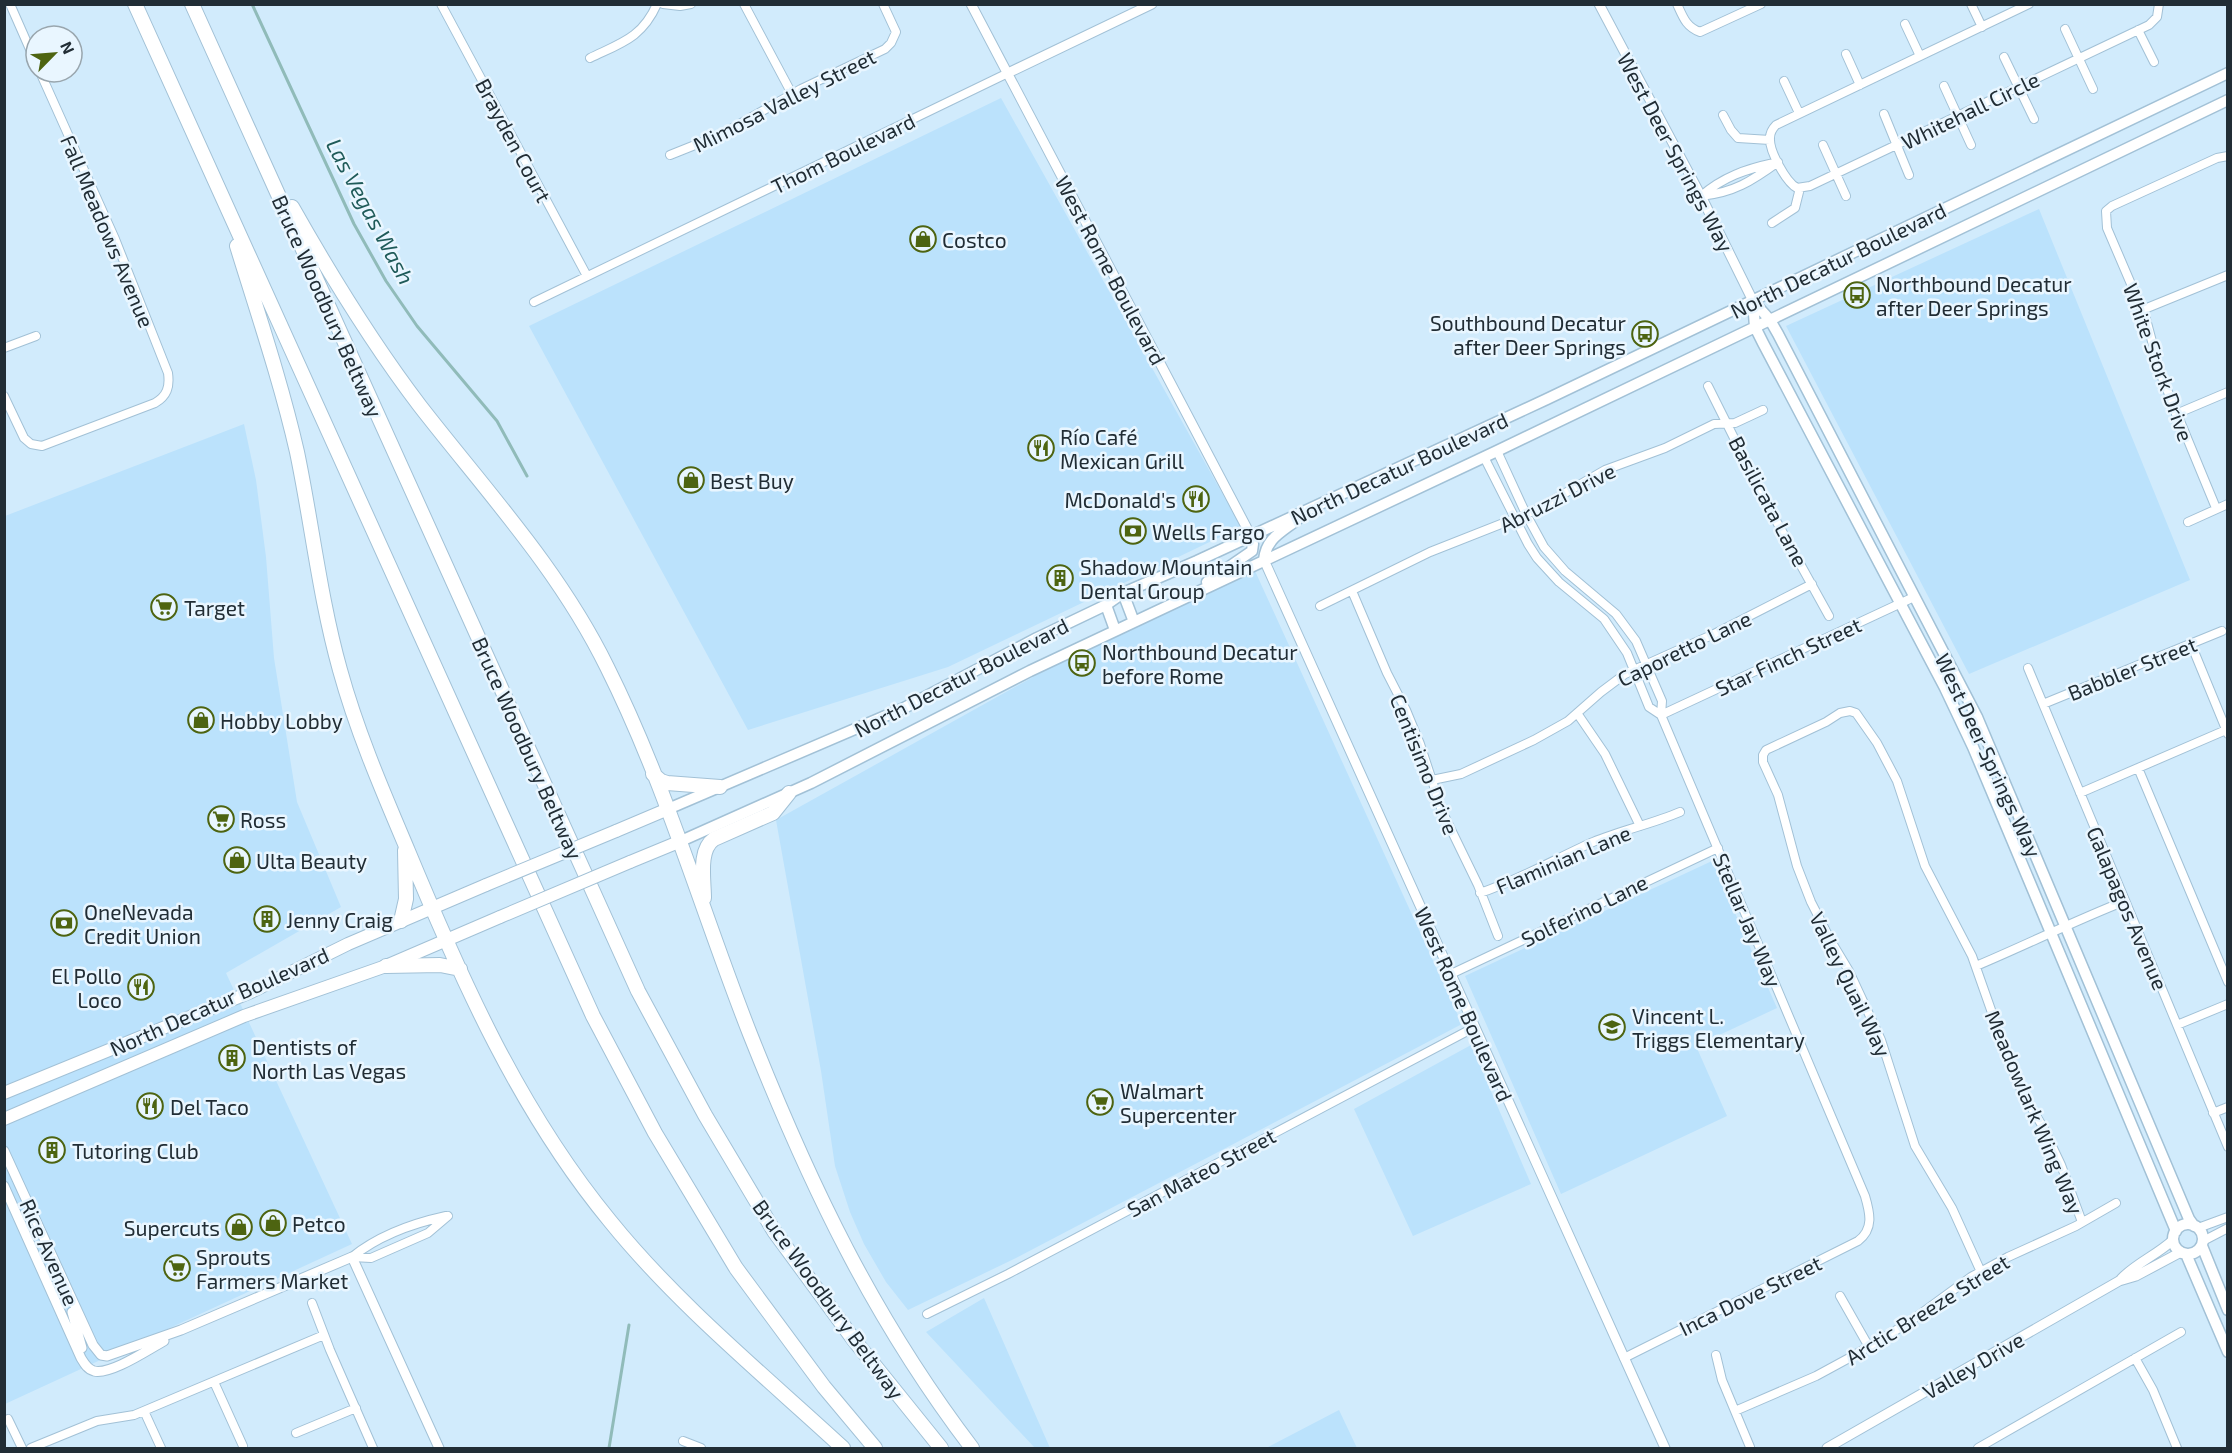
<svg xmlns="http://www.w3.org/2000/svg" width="2232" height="1453" font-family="'Exo 2',sans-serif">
<rect width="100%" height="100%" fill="#d1ebfc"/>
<!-- built -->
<path fill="#bbe2fc" d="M1001,98L1241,527L948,667L748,730L529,326Z
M2039,209L2190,580L1969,674L1786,326Z
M244,424L256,480L266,557L274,658L297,802L341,907L226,973L352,1244L5,1404V516Z
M1255,571L1462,1024L1016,1258L908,1310L886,1282L864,1244L850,1212L835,1166L821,1071L776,820L1042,672Z
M1712,861L1777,1008L1696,1046L1727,1116L1561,1194L1465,976Z
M1471,1045L1531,1184L1413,1236L1354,1109Z
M984,1298L1050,1448H1035L926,1332Z
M1339,1410L1357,1448H1266Z"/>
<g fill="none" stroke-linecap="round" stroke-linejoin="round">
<!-- stream -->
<path stroke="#90bbb9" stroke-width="3" d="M252,4L354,224L386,281L417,326L497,421L527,476
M609,1448L629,1325"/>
<!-- minor casing -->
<g stroke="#a2c1d6" stroke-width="10">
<path id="minor" d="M10,4L36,63
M441,4L587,276
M663,4L680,6L691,4
M744,4L792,94
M1677,4C1683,17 1686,27 1700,32L1761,4
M1971,4L1982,27
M2029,4L1776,125C1772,129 1770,133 1770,138C1769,151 1786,182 1797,188L1810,186L2149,25L2157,17L2159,4
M1905,24L1920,56
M2065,29L2093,89
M2138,30L2154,62
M1846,54L1860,85
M2004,57L2034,119
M590,58C621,43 642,38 657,4
M1784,81L1799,113
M1944,86L1971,145
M1884,114L1909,175
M1723,115L1731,130L1738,138L1770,140
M1823,145L1846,196
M670,155L720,135L801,89L885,49L891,43L896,32L883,4
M1701,196C1733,193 1752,181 1778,162
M1701,196C1723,177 1746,169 1774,163
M1772,223L1795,208L1800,188
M534,302L1008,73
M2142,310L2228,275
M4,348L36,336
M1708,386L1768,506L1829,616
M4,396L24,438L31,444L42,446L155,403C167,396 170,387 168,373L115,239L40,72
M2176,414L2228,392
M1497,451L1526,514L1544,547L1565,571L1616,614L1636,641L1662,701L1661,715L1865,1196C1870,1213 1874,1229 1858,1241L1624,1358
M1484,457L1528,544L1537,558L1559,582L1604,619L1627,653L1649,707L1661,715
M2216,508L2161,375L2146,319L2107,228L2106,211L2112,206L2217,158L2228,156
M2188,522L2228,504
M1352,591L1387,673L1406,710L1420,744L1442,811L1478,885L1498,936
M1320,606L1430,552L1534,511L1605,470L1665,448L1714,424L1735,423L1763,410
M2191,644L2228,734
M2028,668L2228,1147
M2043,704L2222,631
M1577,713L1605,754L1640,826
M1661,715L1914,597
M2138,768L2228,982
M1432,780L1461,774L1534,740L1568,721L1601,692L1625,674L1714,634L1812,584
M2080,793L2226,730
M1480,893C1519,880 1555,859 1593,842C1622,830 1652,824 1680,812
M1976,966C2026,945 2074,921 2125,901
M1451,974L1718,848
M2177,1025L2228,1004
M2213,1113L2228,1107
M2198,1228L2228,1217
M2203,1241L2228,1228
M352,1257L371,1258L428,1233L448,1216
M352,1257C378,1236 414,1223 446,1216
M1981,1272L1952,1208L1915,1146L1881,1040L1849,971L1831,941L1811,902L1797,866L1778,795L1763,762V755L1766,750L1826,722L1840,713L1850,711L1856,713L1877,743L1897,781L1925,866L1972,956L2009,1061L2022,1092L2043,1127L2061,1165L2082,1222
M1840,1296L1869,1347
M312,1303L330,1350L373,1448
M927,1314L1008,1274L1475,1027
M1716,1355L1722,1380L1750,1447
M2135,1358L2153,1390L2177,1448
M214,1382L243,1446
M144,1411L161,1448
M1735,1411L1816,1376L1851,1357L1908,1323L1971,1277L2008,1257L2076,1226L2116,1203
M8,1419L22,1448
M296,1433L356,1408
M683,1441L701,1448
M31,1448L97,1421L134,1415L324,1335
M1978,1448L2181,1332"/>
</g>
<!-- tertiary casing -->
<g stroke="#a2c1d6" stroke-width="11">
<path id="tertiary" d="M971,4L1251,536
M1599,4L1701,196L1753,301
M1008,73L1152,4
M1264,560L1665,1448
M4,1151L93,1345L101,1355L107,1356L181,1330L352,1257L439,1448
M4,1186L81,1358C84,1363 87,1369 94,1371C111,1375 149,1349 164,1341
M2121,1279C2136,1263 2157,1255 2173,1240
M72,1312L82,1348
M1827,1448L2119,1281L2136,1276L2181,1252"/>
</g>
<!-- secondary casing -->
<g stroke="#a2c1d6" stroke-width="13">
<path id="secondary" d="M1753,301L1770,320L1778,334L1977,717L2189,1219L2194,1226
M1753,301L1755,327L1763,343L1945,688L1973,747L2176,1231
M1264,560C1266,538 1282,532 1298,519
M1207,582L1252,551L1253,544L1251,536
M1123,593L1134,622
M1106,605L1115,630
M668,809L904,708L1037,638L1106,605L1123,593L1197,561L1547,399L2228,73
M681,841L811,783L1030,671L1497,451L2228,100
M2173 1239a15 15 0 1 1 30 0a15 15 0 1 1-30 0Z
M2202,1246L2228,1310
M2186,1254L2228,1352"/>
</g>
<!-- primary casing -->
<g stroke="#a2c1d6" stroke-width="14">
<path id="primary" d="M616,831L668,809
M630,862L681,841
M4,1093L251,992L348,944L486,885
M4,1119L244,1016L386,966L500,917"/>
</g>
<!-- motorway casing -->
<g stroke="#a2c1d6" stroke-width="16">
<path id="motorway" d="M135,4L593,1016L655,1133L736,1268L824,1387L875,1448
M192,4L638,991L705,1115L774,1231L854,1340L941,1448
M292,207C331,276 372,343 420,406C486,491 559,569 607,667C666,785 702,912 750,1034C810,1185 873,1318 972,1448
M237,246C258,314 281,382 297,452C312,524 320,599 340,670C357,732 383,792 408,851C462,981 520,1112 610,1221C677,1304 765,1376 843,1448
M653,774L661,781L667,783L720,787
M704,898C704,880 698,850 714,839L773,813L789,793
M401,921L406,899L405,850
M386,966L440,965L460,969"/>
</g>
<!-- minor -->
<use href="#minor" stroke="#fff" stroke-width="8"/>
<!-- tertiary -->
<use href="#tertiary" stroke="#fff" stroke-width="9"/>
<!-- secondary -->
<use href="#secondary" stroke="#fff" stroke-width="10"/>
<!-- primary -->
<use href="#primary" stroke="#fff" stroke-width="12"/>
<!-- motorway -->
<use href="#motorway" stroke="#fff" stroke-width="14"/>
<!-- primary-bridge casing -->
<g stroke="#a2c1d6" stroke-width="14" stroke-linecap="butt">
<path id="primary-bridge" d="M486,885L616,831
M500,917L630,862"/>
</g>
<!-- primary-bridge -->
<use href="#primary-bridge" stroke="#fff" stroke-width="12"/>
</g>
<!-- icons -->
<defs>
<g id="shop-ring" transform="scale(1.35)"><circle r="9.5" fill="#e9f6ff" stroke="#4d6411" stroke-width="1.5"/><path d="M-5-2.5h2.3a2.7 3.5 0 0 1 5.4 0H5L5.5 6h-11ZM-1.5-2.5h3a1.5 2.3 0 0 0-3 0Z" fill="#4d6411"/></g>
<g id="bus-ring" transform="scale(1.35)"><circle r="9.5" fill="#e9f6ff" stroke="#4d6411" stroke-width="1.5"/><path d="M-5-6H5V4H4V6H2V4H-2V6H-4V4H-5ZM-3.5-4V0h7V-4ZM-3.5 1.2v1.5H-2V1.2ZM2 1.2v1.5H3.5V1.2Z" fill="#4d6411"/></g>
<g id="restaurant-ring" transform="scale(1.35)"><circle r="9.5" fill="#e9f6ff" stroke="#4d6411" stroke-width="1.5"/><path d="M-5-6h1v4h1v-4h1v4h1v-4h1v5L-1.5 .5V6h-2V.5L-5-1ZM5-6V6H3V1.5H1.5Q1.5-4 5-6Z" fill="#4d6411"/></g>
<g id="bank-ring" transform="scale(1.35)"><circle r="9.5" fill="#e9f6ff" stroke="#4d6411" stroke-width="1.5"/><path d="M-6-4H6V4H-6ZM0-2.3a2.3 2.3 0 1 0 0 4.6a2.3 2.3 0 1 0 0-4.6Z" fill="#4d6411"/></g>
<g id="building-ring" transform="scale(1.35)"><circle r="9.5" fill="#e9f6ff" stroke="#4d6411" stroke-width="1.5"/><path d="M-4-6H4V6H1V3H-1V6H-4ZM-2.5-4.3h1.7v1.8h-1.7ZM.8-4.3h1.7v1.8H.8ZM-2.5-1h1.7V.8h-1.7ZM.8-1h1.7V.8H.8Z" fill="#4d6411"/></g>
<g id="supermarket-ring" transform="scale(1.35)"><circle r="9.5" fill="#e9f6ff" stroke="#4d6411" stroke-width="1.5"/><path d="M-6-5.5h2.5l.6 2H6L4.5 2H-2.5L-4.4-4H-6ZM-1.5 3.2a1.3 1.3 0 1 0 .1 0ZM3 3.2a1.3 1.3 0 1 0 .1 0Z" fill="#4d6411"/></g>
<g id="school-ring" transform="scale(1.35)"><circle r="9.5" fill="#e9f6ff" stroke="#4d6411" stroke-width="1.5"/><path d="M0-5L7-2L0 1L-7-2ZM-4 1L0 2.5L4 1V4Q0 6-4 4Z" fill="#4d6411"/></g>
</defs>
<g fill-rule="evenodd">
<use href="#shop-ring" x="923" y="239"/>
<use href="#bus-ring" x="1857" y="295"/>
<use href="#bus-ring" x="1645" y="334"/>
<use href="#restaurant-ring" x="1041" y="448"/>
<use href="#shop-ring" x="691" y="480"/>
<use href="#restaurant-ring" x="1196" y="499"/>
<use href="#bank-ring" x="1133" y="531"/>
<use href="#building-ring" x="1060" y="578"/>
<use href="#supermarket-ring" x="164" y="607"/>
<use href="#bus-ring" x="1082" y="663"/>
<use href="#shop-ring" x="201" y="720"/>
<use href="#supermarket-ring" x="221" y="819"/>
<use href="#shop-ring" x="237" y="860"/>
<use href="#building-ring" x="267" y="919"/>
<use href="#bank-ring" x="64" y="923"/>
<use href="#restaurant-ring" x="141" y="987"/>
<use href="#school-ring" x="1612" y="1027"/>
<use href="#building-ring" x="232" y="1058"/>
<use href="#supermarket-ring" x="1100" y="1102"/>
<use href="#restaurant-ring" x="150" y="1106"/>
<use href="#building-ring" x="52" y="1150"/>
<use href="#shop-ring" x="273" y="1223"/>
<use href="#shop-ring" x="239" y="1227"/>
<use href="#supermarket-ring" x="177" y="1268"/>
</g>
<g text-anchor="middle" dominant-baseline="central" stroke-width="5" stroke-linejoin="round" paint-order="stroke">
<!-- street labels -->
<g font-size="21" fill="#212d35" stroke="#e9f6ff">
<text transform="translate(784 100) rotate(-27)">Mimosa Valley Street</text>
<text transform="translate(1970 110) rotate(-26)">Whitehall Circle</text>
<text transform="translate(514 140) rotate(62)">Brayden Court</text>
<text transform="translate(1676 152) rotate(62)">West Deer Springs Way</text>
<text transform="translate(843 153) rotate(-26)">Thom Boulevard</text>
<text transform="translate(108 231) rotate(67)">Fall Meadows Avenue</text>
<text transform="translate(1838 260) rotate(-26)">North Decatur Boulevard</text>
<text transform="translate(1111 270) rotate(62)">West Rome Boulevard</text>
<text transform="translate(328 306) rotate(66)">Bruce Woodbury Beltway</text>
<text transform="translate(2159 362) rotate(70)">White Stork Drive</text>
<text transform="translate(1399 468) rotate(-25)">North Decatur Boulevard</text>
<text transform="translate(1557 497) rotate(-27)">Abruzzi Drive</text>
<text transform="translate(1769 501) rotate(62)">Basilicata Lane</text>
<text transform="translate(1684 648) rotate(-26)">Caporetto Lane</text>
<text transform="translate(1788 656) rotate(-25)">Star Finch Street</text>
<text transform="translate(2132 668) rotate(-22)">Babbler Street</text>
<text transform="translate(961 677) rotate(-27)">North Decatur Boulevard</text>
<text transform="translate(528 748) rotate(66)">Bruce Woodbury Beltway</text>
<text transform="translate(1989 755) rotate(65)">West Deer Springs Way</text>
<text transform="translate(1425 764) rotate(68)">Centisimo Drive</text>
<text transform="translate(1563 859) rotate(-23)">Flaminian Lane</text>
<text transform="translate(2128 908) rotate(67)">Galapagos Avenue</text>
<text transform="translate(1584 910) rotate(-26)">Solferino Lane</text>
<text transform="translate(1748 920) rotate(67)">Stellar Jay Way</text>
<text transform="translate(1851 984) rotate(64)">Valley Quail Way</text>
<text transform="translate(219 1001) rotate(-24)">North Decatur Boulevard</text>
<text transform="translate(1464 1004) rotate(66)">West Rome Boulevard</text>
<text transform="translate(2035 1112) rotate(67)">Meadowlark Wing Way</text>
<text transform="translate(1201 1172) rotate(-28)">San Mateo Street</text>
<text transform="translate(50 1252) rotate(66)">Rice Avenue</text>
<text transform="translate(1750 1295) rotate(-26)">Inca Dove Street</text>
<text transform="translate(829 1299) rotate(54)">Bruce Woodbury Beltway</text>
<text transform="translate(1927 1309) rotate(-32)">Arctic Breeze Street</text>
<text transform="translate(1973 1365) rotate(-30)">Valley Drive</text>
</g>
<!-- poi labels -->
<g font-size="21" fill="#212d35" stroke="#e9f6ff" text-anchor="start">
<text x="942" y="239">Costco</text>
<text x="1876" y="283">Northbound Decatur<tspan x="1876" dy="24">after Deer Springs</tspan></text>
<text x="1626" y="322" text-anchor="end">Southbound Decatur<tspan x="1626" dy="24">after Deer Springs</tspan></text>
<text x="1060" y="436">Río Café<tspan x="1060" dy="24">Mexican Grill</tspan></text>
<text x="710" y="480">Best Buy</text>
<text x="1176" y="499" text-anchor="end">McDonald's</text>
<text x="1152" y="531">Wells Fargo</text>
<text x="1080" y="566">Shadow Mountain<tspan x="1080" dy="24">Dental Group</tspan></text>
<text x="184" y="607">Target</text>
<text x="1102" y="651">Northbound Decatur<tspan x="1102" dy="24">before Rome</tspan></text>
<text x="220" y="720">Hobby Lobby</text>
<text x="240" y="819">Ross</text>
<text x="256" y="860">Ulta Beauty</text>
<text x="84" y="911">OneNevada<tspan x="84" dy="24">Credit Union</tspan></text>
<text x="286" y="919">Jenny Craig</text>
<text x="122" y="975" text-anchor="end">El Pollo<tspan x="122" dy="24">Loco</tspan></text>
<text x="1632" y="1015">Vincent L.<tspan x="1632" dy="24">Triggs Elementary</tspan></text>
<text x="252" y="1046">Dentists of<tspan x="252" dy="24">North Las Vegas</tspan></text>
<text x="1120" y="1090">Walmart<tspan x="1120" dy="24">Supercenter</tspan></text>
<text x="170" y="1106">Del Taco</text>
<text x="72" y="1150">Tutoring Club</text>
<text x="292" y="1223">Petco</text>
<text x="220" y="1227" text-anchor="end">Supercuts</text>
<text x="196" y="1256">Sprouts<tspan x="196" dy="24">Farmers Market</tspan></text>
</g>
<!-- water labels -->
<g font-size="22" font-style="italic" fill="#1f5b59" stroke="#e9f6ff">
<text transform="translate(371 211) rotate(62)">Las Vegas Wash</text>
</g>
</g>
<!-- border -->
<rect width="2232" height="1453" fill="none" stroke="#212d35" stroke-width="12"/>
<!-- north arrow -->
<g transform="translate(54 54) rotate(65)"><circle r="28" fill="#e9f6ff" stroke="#99a6ae" stroke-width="1.5"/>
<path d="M0-4.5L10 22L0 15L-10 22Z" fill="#4d6411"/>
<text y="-9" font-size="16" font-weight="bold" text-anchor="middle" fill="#212d35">N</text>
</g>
</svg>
